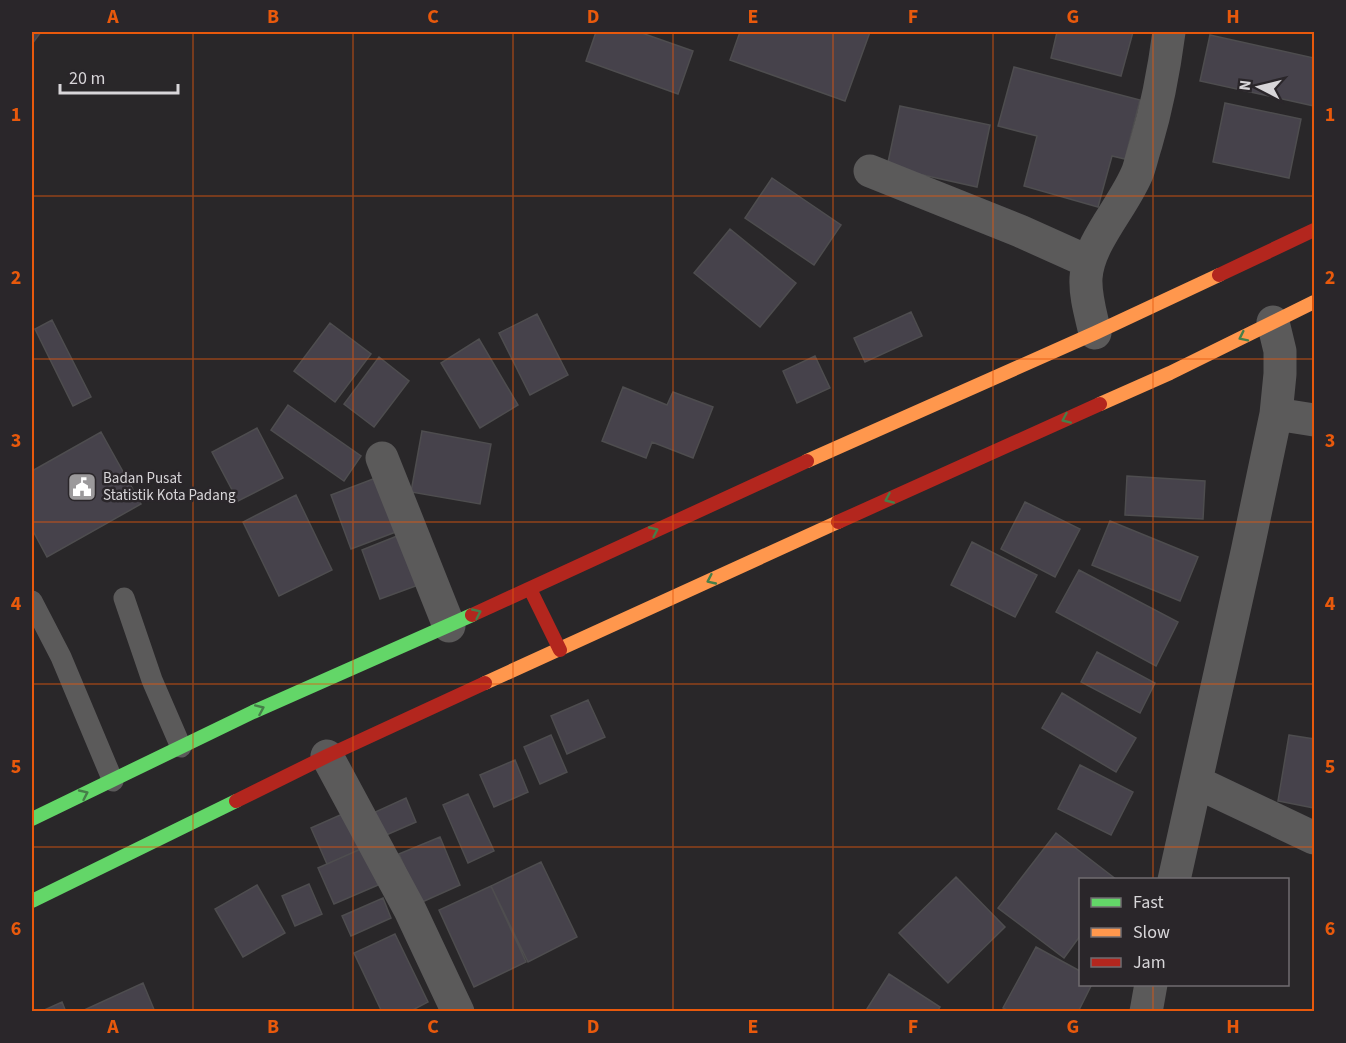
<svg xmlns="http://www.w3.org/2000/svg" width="1346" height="1043" font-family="'Source Sans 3',sans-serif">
<rect width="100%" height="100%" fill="#292729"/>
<!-- building -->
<path fill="#46424b" stroke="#4e4d4f" stroke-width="1.5" d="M32,32H41L32,44Z
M596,32H639L693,51L678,94L586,61Z
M740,32H870L845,101L730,60Z
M1057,32H1133L1121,76L1051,58Z
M1210,35L1314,58V106L1200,81Z
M1014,67L1140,100L1125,159L1112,156L1098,207L1024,186L1037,136L998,126Z
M1225,103L1301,119L1289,178L1213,162Z
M900,106L990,125L977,187L887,167Z
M772,178L841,225L814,265L745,218Z
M730,229L796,283L760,327L694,273Z
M911,312L922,336L865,362L854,338Z
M537,314L568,375L530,395L499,333Z
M52,320L91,397L73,406L35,329Z
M330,323L371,354L335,402L294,371Z
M479,339L518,405L480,428L441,363Z
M815,356L830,388L797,403L783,371Z
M379,357L409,381L374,427L344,404Z
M623,387L667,405L673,392L713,407L693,458L652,442L646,458L602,441Z
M288,405L361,456L344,481L271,430Z
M257,428L283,478L238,501L212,452Z
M422,431L491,444L480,504L411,492Z
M101,432L141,504L47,557L32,529V471Z
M381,476L401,530L351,549L331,495Z
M1127,476L1205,481L1203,519L1125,515Z
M296,495L332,570L279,596L243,522Z
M1025,502L1080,529L1055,577L1001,549Z
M1110,521L1198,557L1180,601L1092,565Z
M402,534L421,584L380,599L362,550Z
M972,542L1037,575L1015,617L951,585Z
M1079,570L1178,622L1156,666L1056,612Z
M1097,652L1155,683L1140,713L1081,682Z
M1062,693L1136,738L1116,772L1042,728Z
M588,700L605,737L567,754L551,716Z
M551,735L567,772L540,784L524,747Z
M1289,735L1314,739V808L1278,801Z
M515,760L528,792L494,807L480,775Z
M1080,765L1133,792L1111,835L1058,809Z
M468,794L494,851L468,863L443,805Z
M406,798L416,822L384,836L373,813Z
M347,812L363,848L327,864L311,828Z
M1056,833L1117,880H1080V936L1064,958L998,908Z
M440,837L460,885L420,903L399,854Z
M363,848L378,885L334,904L318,868Z
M541,862L577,937L528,962L491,886Z
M956,877L1005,927L948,983L899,933Z
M309,884L322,914L295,926L282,896Z
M257,885L285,933L243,957L215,909Z
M491,886L526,962L474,987L439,910Z
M383,898L391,918L351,936L342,916Z
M395,934L428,1002L409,1012H382L354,953Z
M1036,947L1080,971V984H1092L1078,1012H1011L1003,1008Z
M889,974L940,1007L937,1012H865Z
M143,983L155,1012H83L82,1011Z
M62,1002L66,1012H40Z"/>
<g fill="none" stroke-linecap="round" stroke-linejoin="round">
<!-- lane -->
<path stroke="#5b5a5a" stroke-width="21" d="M124,598L152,680L181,747
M32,601L61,657L113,781"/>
<!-- street -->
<path stroke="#5b5a5a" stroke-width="33" d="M870,171L1020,231L1089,262
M1095,333C1091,315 1085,296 1086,278C1088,242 1125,205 1138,171C1141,162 1143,153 1146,144C1157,107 1164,70 1169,32
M1276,414L1314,420
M382,458L449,626
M327,756L410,910L458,1012
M1196,782L1314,838
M1174,880L1247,552L1276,414L1280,374V351L1273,322
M1146,1012L1151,984"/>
<!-- fast -->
<path stroke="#63d668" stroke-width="14" d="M32,819L253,712L472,615
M32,901L236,801"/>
<!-- slow -->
<path stroke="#ff974d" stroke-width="14" d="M1100,404L1170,373L1314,302
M807,461L1095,333L1219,275
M485,683L838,522"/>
<!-- jam -->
<path stroke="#b3261e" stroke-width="14" d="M1219,275L1314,230
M838,522L1100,404
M530,589L560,650
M472,615L807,461
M236,801L327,756L485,683"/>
</g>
<!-- one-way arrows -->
<defs><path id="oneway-chevron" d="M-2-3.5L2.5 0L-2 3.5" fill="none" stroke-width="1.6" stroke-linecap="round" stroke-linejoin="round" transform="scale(1.5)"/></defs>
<g stroke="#467e49">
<use href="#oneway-chevron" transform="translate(1243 337) rotate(154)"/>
<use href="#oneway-chevron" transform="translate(1066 419) rotate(156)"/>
<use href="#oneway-chevron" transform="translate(889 499) rotate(156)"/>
<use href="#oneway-chevron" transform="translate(654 531) rotate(-25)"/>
<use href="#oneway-chevron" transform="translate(711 580) rotate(155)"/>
<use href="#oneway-chevron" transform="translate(477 613) rotate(-25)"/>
<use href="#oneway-chevron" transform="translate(260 709) rotate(-24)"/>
<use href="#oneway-chevron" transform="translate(84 794) rotate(-25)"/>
</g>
<!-- grid -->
<path fill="none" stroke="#e8590c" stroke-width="1.5" stroke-opacity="0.55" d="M193,32V1012M353,32V1012M513,32V1012M673,32V1012M833,32V1012M993,32V1012M1153,32V880M32,196H1314M32,359H1314M32,522H1314M32,684H1314M32,847H1314M1153,984V1012"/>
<!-- icons -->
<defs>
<g id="civic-square" transform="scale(1.5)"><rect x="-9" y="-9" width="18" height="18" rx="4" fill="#9b999b" stroke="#2a262a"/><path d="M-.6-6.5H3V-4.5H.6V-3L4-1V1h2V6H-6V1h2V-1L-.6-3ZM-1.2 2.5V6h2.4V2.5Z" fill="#fff"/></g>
</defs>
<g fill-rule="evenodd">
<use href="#civic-square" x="82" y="487"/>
</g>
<g text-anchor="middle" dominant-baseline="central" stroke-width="5" stroke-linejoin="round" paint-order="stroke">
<!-- poi labels -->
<g font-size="15" fill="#d8d6d9" stroke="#2a262a" text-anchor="start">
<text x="103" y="478">Badan Pusat<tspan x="103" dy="17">Statistik Kota Padang</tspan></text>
</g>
</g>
<!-- border -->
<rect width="1346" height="1043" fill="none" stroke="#2a262a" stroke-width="66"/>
<!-- legend -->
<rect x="1079" y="878" width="210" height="108" fill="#2a262a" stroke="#706c70" stroke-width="1.5"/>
<rect x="1091" y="898" width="30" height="9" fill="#63d668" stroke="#706c70" stroke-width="1.5"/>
<text x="1133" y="908" font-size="18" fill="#d8d6d9">Fast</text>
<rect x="1091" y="928" width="30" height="9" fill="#ff974d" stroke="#706c70" stroke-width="1.5"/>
<text x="1133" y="938" font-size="18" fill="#d8d6d9">Slow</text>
<rect x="1091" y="958" width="30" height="9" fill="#b3261e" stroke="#706c70" stroke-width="1.5"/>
<text x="1133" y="968" font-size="18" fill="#d8d6d9">Jam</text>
<!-- north arrow -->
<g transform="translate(1259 87) rotate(277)" stroke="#2a262a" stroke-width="4.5" paint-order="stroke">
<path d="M0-4.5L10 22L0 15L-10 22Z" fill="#d8d6d9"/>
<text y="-9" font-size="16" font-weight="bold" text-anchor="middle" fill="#d8d6d9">N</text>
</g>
<!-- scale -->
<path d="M60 84v9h118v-9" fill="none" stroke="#d8d6d9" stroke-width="3"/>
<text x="69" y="84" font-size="18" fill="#d8d6d9" stroke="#2a262a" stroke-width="4.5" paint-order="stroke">20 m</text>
<rect x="33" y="33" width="1280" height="977" fill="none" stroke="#e8590c" stroke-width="2"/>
<g font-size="20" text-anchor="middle" font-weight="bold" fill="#e8590c">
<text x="113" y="23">A</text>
<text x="273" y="23">B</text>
<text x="433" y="23">C</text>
<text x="593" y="23">D</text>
<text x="753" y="23">E</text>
<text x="913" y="23">F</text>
<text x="1073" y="23">G</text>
<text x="1233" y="23">H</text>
<text x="16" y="121">1</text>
<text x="1330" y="121">1</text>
<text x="16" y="284">2</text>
<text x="1330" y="284">2</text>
<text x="16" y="447">3</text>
<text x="1330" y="447">3</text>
<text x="16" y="610">4</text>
<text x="1330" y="610">4</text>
<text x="16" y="773">5</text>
<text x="1330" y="773">5</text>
<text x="16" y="935">6</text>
<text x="1330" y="935">6</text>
<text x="113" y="1033">A</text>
<text x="273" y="1033">B</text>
<text x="433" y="1033">C</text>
<text x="593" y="1033">D</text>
<text x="753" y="1033">E</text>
<text x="913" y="1033">F</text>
<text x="1073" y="1033">G</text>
<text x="1233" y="1033">H</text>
</g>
</svg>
